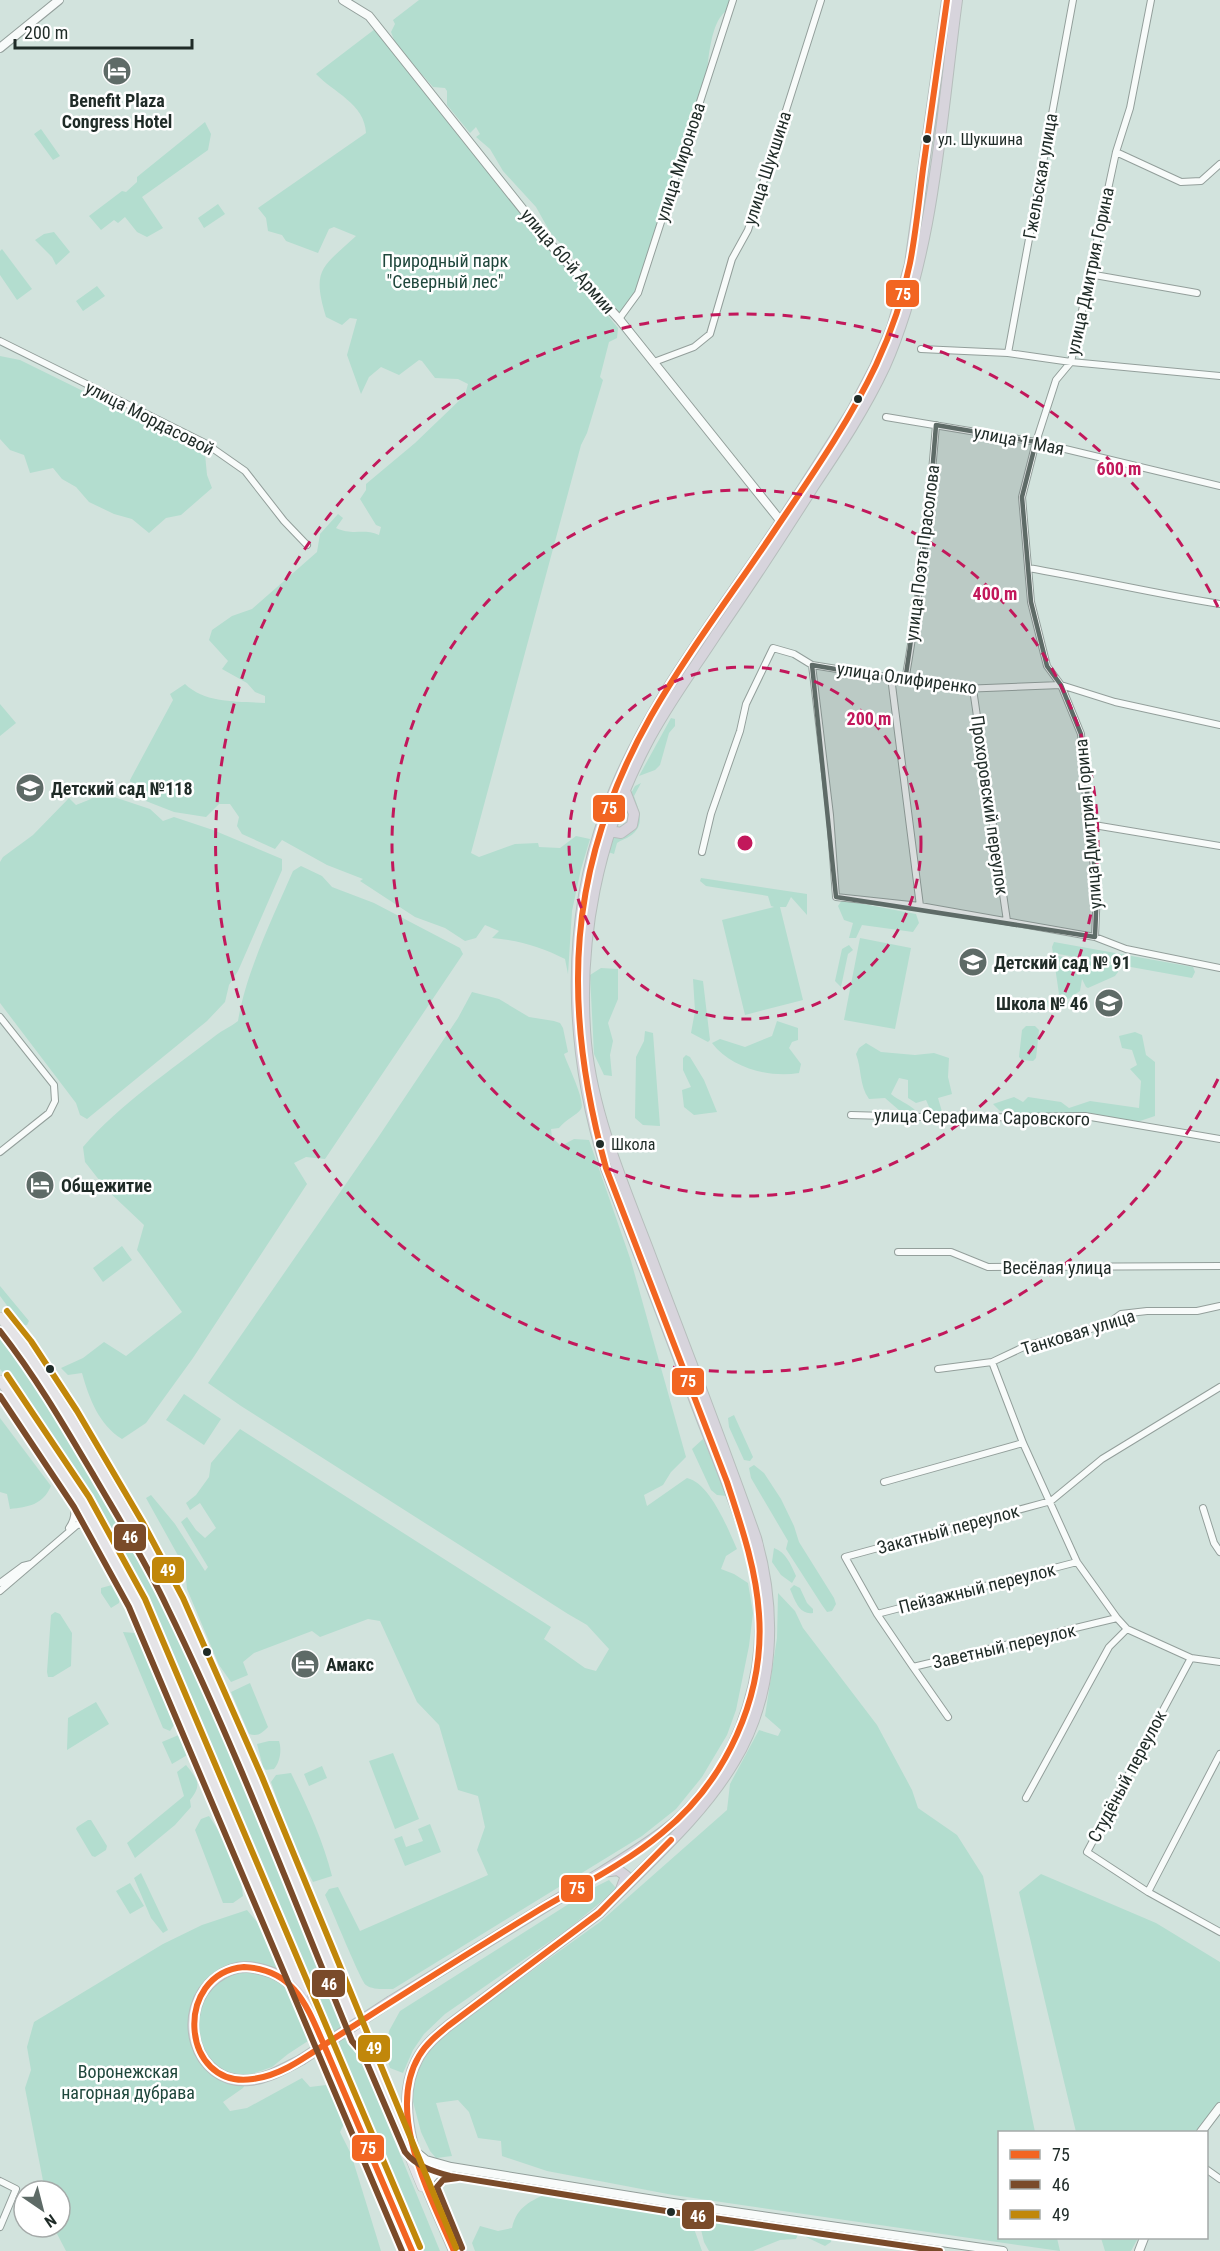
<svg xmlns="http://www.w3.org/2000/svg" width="1220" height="2251" font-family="'Roboto Condensed',sans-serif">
<rect width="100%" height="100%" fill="#d2e3dd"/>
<!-- green -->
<path fill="#b3ddcf" d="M419,0H733C731,8 727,9 722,15C711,27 707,63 707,80L638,293L626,310H621L620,313L607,297L591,285L572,256L550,232L536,207L503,171L490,149L476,137L480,134L476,127L470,133L447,105V91L445,88L433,87L396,45L391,32L395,24L393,20Z
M375,29L471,152H474L618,328L617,338L609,342L600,377L603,380L587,433L581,445L471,853L479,857L515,844L538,843L539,847L560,848L576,836L590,839L581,869L572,911L568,974L565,959C542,947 518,940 492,938L499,931L485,925L476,938L465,941L445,928L415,917L360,881L363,879L327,865L282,840L275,849L242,834L237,826L239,817L230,804H219L206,817L174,812L133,796L130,780L173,700L170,694L185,684C206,704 238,701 265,703V696L255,692L247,683L222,669L228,661L209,640L212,630L232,616L252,609L317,552L320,534L338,514L343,518L336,528C353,536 363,528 379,535L381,527L376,525L360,499L366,490V484L415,443L465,395L468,384L458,379L435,378L422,361L419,360L399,375L381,367L369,377L361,394L347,355L357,319L350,318L342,325L326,317C311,268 323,267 356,236L334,227L329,229L318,253L286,241L282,235L268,231L266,218L258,208L366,133C365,104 333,92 316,74Z
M205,122L211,134L208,150L142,197L163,228L147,237L137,232L125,217L118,223L114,220L101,230L89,216L122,191L126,192L137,182V177Z
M41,129L60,156L53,160L34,134Z
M218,204L225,214L204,228L198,218Z
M54,232L70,252L56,265L52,257L35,240L44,234Z
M2,249L32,289L17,300L0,275V251Z
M97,286L105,296L83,311L76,301Z
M0,356L20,360L146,422L205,454L207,475L212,488L181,515L166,518L149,533L132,519L114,514L89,502L76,487L62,479L53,468L30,473L24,455L10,450L0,439Z
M0,704L16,723L0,736Z
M671,718L675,719V726L669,733L660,765L655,770L639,776Z
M641,783L634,796C639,811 646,825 630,836C626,839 621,840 617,843L614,854L608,852L613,835L628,834L630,795L635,786Z
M96,791L150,809L163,821L174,817L213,830L282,859V870L238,971L229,985L225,1002L207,1021L87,1119L80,1115L76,1103L0,1003V862L3,857L33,835L69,798L76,805L91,799Z
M301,866L322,876L332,887L374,903L460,948L463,954L325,1159L306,1157L294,1163L307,1184L193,1358L146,1423L122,1439C99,1425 89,1398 82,1373L68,1375L61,1368L83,1358L104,1342L126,1356L182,1312L137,1250L144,1225L107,1190L85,1162L83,1147C120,1104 170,1071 215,1036C222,1030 231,1027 238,1021C246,972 273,917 293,871Z
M701,878L807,894V915L791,897L786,907H780L803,1000L745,1015L722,920L774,907L771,906L768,896L706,886L700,881Z
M842,900L916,914L919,923L913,932L862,925L856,938H849L853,923L844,920L838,906Z
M860,938L911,948L895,1029L844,1020Z
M1054,942L1193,967L1195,972L1192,978L1053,953L1052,947Z
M849,945L853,950L848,954L841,987L835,981L842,949Z
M1058,956L1117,966L1118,972L1115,976L1088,988L1086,987L1082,979L1080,991L1062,1003L1047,1007L1044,1003L1059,994L1054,960Z
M601,968L618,969V999L608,1023L613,1041L610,1055L612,1076L604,1075L594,1054L590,975Z
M693,979L703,981L710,1040L708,1042L691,1033L695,1011Z
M472,992L499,999L529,1017L554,1021L560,1023L563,1028L568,1052L564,1054C567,1064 586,1101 581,1109C577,1115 565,1120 559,1128L551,1129L552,1137L561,1146L574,1139L589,1140L631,1261L686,1457L671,1472L663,1485L644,1495L647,1506L687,1478C710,1483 728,1529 737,1549L726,1556L721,1569L734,1574L748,1583L753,1613L749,1646L736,1710L727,1735L702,1777L676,1809L642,1836L393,1989C385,1989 372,1990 366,1985C361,1982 331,1907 325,1895L329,1889L338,1887L360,1931L488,1875L477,1850L485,1827L478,1796L458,1790L439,1725L417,1702L380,1621L368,1619L320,1637L312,1631L254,1653L243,1662L248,1675L231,1682L219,1665L187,1589L185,1568L146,1498L151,1495L175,1524L205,1571L208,1567L181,1522L187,1517L196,1530L205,1538L216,1528L200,1503L190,1510L186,1503L196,1495L209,1477L211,1463L240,1429L551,1627L544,1639L585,1668L596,1671L609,1649L587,1625L568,1614L241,1406L208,1383L377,1139L458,1018Z
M777,1021L798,1028V1040L792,1042L789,1048L801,1064L799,1073C769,1078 731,1068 712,1043L720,1039L745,1047L772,1036Z
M1026,1026H1035L1039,1030L1036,1058L1033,1061L1022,1060L1019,1057L1022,1030Z
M645,1031L653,1033L660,1126L643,1125L635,1118L636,1057L644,1041Z
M1135,1032L1142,1035L1146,1055L1155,1062V1116L1128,1125L1000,1111L993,1104L1014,1097L1023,1102L1028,1097L1061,1102L1069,1108L1090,1101L1139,1108L1141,1081L1130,1069L1137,1065L1132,1050L1122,1048L1119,1036Z
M866,1043L881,1052L915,1055L934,1053L949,1058L948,1077L952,1094L938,1098L943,1115L930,1109L926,1100L916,1103L908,1098V1080L899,1078L891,1094C899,1101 908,1103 916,1111H900L885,1098L869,1099C859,1085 862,1070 856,1054L859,1048Z
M686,1055L690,1057L704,1080L717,1112L694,1115L684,1107L682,1090L691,1087L683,1070V1058Z
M122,1246L132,1260L103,1282L93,1268Z
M0,1286L29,1321L27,1325L22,1326L0,1296Z
M0,1332C118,1486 191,1657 266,1834C325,1973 383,2112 440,2251H421L168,1656L135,1585L88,1500L21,1395L0,1369Z
M184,1394L221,1419L204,1445L166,1420Z
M734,1415L753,1457L750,1461L744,1460L729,1427L728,1418Z
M0,1418L51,1486C43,1505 28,1507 10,1509L7,1494L0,1492Z
M703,1439L727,1496L717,1495L711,1490L692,1449Z
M754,1465L764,1473L781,1499L794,1526L799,1542L834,1598L836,1604L832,1611L827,1612L822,1605L786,1549L788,1541L751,1478L749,1468Z
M774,1548C786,1552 791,1565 796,1576L792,1583L781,1575L772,1562Z
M112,1585L120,1596L119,1603L111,1608L101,1593V1588Z
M794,1585L800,1588L807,1603L813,1609V1613C799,1615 795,1600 790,1589Z
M778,1593L795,1611L803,1628L877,1725L912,1790L918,1808L957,1835L983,1876L1035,2132H1000V2238H1057L1060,2251L673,2195L547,2171L502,2156L501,2141L478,2138L469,2112L458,2100L436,2103L452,2156L436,2158L430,2151L421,2132L411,2094L419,2067L432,2047L462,2021L600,1922L727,1810L730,1784L759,1730L778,1736L781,1730L765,1716L777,1638Z
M55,1612L60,1614L72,1633L71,1666L53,1677H48L47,1672L51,1615Z
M123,1632L135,1633L174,1725L170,1731L163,1728Z
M250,1683L268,1727C262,1733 258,1737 249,1734L231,1692Z
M96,1702L109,1724L67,1750L68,1718Z
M181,1734L189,1754L172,1764L162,1742Z
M269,1741H279C282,1750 280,1762 274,1769L266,1770L263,1767L257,1744Z
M393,1753L419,1819L395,1829L369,1761Z
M186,1765C197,1779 203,1784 190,1800L191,1807L175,1825L135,1858L127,1843L184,1796L177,1772Z
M322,1766L327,1778L309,1786L304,1774Z
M291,1773C307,1806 323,1840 332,1876L313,1882L291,1839L271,1782L276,1775Z
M209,1816C227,1843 240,1861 243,1896L233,1903H223L195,1830L201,1819Z
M88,1820H91L107,1846L106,1850L95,1857L92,1856L76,1829L77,1827Z
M430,1824L441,1852L405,1866L394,1839L402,1836L406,1847L423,1841L418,1829Z
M141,1873L168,1930L163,1933L151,1918L134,1878Z
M1041,1874L1156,1923L1220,1962V2102L1196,2132H1076L1019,1892Z
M609,1880L616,1888L612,1893L568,1929L445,2014L424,2034L413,2050L403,2073L390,2068L386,2055L389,2031L400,2011L597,1886Z
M130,1883L144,1906L130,1914L116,1891Z
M247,1910L258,1923L308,2041L288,2054L272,2067L252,2074L243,2088L223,2102L230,2111L247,2108L302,2078L310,2087L326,2085L344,2124L340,2132L351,2154L381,2251H66L54,2228L60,2227V2191H45L25,2088L31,2070L27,2047L34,2022L163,1944L202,1925Z
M550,2192L688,2212L702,2251H475L472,2243L480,2226L498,2231L512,2228C517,2206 531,2201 550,2192Z
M698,2217C731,2219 771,2213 800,2230L796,2239L780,2240L753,2251H709L704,2242Z
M809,2231L832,2234L831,2242L825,2246L806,2237Z
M1101,2238H1138L1131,2251H1105Z"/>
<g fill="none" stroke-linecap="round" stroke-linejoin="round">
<!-- street casing -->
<g stroke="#939f9b" stroke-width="8">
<path id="street" d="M1151,0L1130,108L1116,152L1071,362L1056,380L1036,442L1022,497L1031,602L1047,666L1061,685L1081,734L1088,824L1097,890L1095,937L1126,949L1220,968
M1116,152L1181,182L1201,181L1220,164
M1089,274L1197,293
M619,319L638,293L733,0
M0,341L205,443L245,471L284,521L307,545
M921,349L1008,353L1071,362L1220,376
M1008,353L1073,0
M654,362L694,347L710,334L732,259L748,230L821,0
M886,417L1036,442L1220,486
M1028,568C1093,579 1156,594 1220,604
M812,665L830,815L836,897L920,906L1095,937
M891,677L920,906
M905,681C920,596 929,511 936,425
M973,689L1007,921
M1088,824L1220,846
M702,852L711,814L740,731L746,704L773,648L794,654L812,665L961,689L1061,685L1115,702L1220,725
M0,1017L54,1085L55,1101L49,1113L0,1152
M851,1115L957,1118L1085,1116L1220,1139
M898,1252H951L988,1267L1220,1266
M992,1362L1023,1443L1077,1562L1117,1618L1127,1629L1191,1658L1220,1662
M938,1369L992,1362L1028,1345L1106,1325L1121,1314L1147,1311H1197L1220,1306
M884,1482L1023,1443
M66,1484C72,1499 80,1513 69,1528
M1203,1508L1214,1543L1220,1552
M0,1583L23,1566L31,1564
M0,1591L77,1525L84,1524L98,1536
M877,1614L1077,1562
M1191,1658L1087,1852L1148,1892L1220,1932
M913,1667L877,1614L845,1557L1051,1501L1102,1459L1220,1387
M948,1717L913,1667L1117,1618
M1026,1798L1109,1647L1127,1629
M1148,1892L1220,1754
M1206,2169L1220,2179
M0,2181L16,2189L0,2227"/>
</g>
<!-- secondary casing -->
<g stroke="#939f9b" stroke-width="10">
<path id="secondary" d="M343,0L369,16L552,246L619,319L783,524
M0,48L59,0
M362,2041L371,2049L409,2139
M1201,2132L1220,2107
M415,2151L426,2160L451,2167L673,2203L1003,2251
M428,2188C429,2174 439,2172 450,2168
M1139,2251L1144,2238"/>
</g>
<!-- primary casing -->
<g stroke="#b6bebc" stroke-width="10">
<path id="primary" d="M0,1317L23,1346L69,1416L135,1528L175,1602L254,1780L422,2187
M0,1380L82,1502L137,1603L303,1995"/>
</g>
<!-- highway casing -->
<g stroke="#b6bebc" stroke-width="12">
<path id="highway" d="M605,827L610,831L621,833L632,825L634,814L625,791
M602,1872C626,1857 651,1842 673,1824C745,1761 774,1659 754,1568C742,1515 719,1464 700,1414C669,1332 638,1250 606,1168C570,1052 564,928 606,812C638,724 695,646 748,570C784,518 819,464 852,411L875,367L892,328L910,264L947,0
M620,1892C660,1852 705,1811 734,1762C775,1694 777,1612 756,1538C722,1441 684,1345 648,1249C623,1184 593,1114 586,1043C577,940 598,837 646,745C666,706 693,670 717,633C750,585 782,536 813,487C839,448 865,409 885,366C934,255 941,119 957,0
M391,2001L602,1872L618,1870L626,1876L620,1892L599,1913L448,2026C436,2036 424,2046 417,2060C387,2117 432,2197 454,2251
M301,2060C285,2068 267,2079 249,2080C194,2085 174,2010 216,1978C228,1969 240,1965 255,1968C279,1972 292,1983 306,2003L412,2251"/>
</g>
<!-- street -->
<use href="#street" stroke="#f8fbfa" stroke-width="6"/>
<!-- secondary -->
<use href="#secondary" stroke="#f8fbfa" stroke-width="8"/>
<!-- primary -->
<use href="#primary" stroke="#e5e4e7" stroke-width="9"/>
<!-- highway -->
<use href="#highway" stroke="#d7d4dc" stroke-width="10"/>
<!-- highway-bridge casing -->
<g stroke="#b6bebc" stroke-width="12" stroke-linecap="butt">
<path id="highway-bridge" d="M301,2060L391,2001"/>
</g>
<!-- highway-bridge -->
<use href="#highway-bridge" stroke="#d7d4dc" stroke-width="10"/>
<!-- bus-1 casing -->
<g stroke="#fff" stroke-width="10">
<path id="bus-1" d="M244,1967C294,1969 307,2006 324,2045C303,2059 279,2076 253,2079C180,2090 173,1973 244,1967Z
M324,2045L412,2251
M324,2045C395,1999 467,1954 539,1910C580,1886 625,1864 662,1833C726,1781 765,1697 759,1614C756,1568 741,1525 727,1482L606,1168C561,1005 566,866 651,716C689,650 735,590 777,527C812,475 849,422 876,365C891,333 903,298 910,263C916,232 919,200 923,169C931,113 939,56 947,0
M454,2251C431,2197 385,2113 419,2056C426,2044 437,2035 448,2026L599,1913L671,1840"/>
</g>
<!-- bus-2 casing -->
<g stroke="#fff" stroke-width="10">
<path id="bus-2" d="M0,1331C36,1377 65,1427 94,1476C119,1519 146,1562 167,1607C236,1748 292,1896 352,2041L363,2054L405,2152C416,2166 432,2171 450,2176L672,2212L940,2251
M0,1396L74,1507L129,1607L402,2251
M458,2178L443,2180L437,2187L462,2248"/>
</g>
<!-- bus-3 casing -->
<g stroke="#fff" stroke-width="10">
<path id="bus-3" d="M7,1311L31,1341L77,1411L143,1523L183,1598L262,1777L456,2248
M7,1375L89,1497L145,1599L420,2247"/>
</g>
<!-- bus-1 -->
<use href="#bus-1" stroke="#f26522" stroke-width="6"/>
<!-- bus-2 -->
<use href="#bus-2" stroke="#7a4b2a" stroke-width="6"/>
<!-- bus-3 -->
<use href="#bus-3" stroke="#c1870a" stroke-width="6"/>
</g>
<!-- marked area -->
<path fill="#5e6b67" fill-opacity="0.2" stroke="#5e6b67" stroke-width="4.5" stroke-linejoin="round" d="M936,425L1036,442L1022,497L1031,602L1047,666L1061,685L1081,734L1097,890L1095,937L836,897L812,665L905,681L928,523Z"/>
<!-- distance rings -->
<g fill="none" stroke="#c2185b" stroke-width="3" stroke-dasharray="10 8">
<circle cx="745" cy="843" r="176"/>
<circle cx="745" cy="843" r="353"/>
<path d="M1218 1079A529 529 0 1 1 1218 607"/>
</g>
<!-- icons -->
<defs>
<g id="hotel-disc" transform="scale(1.5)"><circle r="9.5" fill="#5e6b67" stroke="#fff"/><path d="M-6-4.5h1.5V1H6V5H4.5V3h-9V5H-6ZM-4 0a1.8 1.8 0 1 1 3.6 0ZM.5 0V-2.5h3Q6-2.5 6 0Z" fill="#fff"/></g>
<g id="school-disc" transform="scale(1.5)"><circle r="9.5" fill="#5e6b67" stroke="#fff"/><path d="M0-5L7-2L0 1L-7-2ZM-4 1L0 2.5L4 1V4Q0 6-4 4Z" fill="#fff"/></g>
</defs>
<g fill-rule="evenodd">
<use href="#hotel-disc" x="117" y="71"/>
<use href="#school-disc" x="30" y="788"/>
<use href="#school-disc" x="973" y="962"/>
<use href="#school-disc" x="1109" y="1003"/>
<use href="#hotel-disc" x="40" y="1185"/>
<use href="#hotel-disc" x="305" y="1664"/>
</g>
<!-- markers -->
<g fill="#1f2b27" stroke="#fff" stroke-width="2">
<circle cx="927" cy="139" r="5"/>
<circle cx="858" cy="399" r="5"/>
<circle cx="600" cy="1144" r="5"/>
<circle cx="50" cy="1369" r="5"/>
<circle cx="207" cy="1652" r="5"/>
<circle cx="671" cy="2212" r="5"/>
</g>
<g text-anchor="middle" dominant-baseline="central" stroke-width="5" stroke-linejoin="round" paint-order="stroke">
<!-- bus labels -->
<g font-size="16" fill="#1f2b27" stroke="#fff" text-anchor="start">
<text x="938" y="139">ул. Шукшина</text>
<text x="611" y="1144">Школа</text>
</g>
<!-- poi labels -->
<g font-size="18" font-weight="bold" fill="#1f2b27" stroke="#fff" text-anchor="start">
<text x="117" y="100" text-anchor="middle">Benefit Plaza<tspan x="117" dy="21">Congress Hotel</tspan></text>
<text x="51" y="788">Детский сад №118</text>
<text x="994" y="962">Детский сад № 91</text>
<text x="1088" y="1003" text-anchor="end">Школа № 46</text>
<text x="61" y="1185">Общежитие</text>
<text x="326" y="1664">Амакс</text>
</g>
<!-- street labels -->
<g font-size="18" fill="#1f2b27" stroke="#fff">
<text transform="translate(680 162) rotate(-72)">улица Миронова</text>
<text transform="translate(767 168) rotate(-72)">улица Шукшина</text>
<text transform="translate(1040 176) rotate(-80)">Гжельская улица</text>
<text transform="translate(568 261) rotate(49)">улица 60-й Армии</text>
<text transform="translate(1090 271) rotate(-78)">улица Дмитрия Горина</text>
<text transform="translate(150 418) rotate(27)">улица Мордасовой</text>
<text transform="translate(1019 440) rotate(11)">улица 1 Мая</text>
<text transform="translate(922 553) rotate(-83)">улица Поэта Прасолова</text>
<text transform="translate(907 678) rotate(8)">улица Олифиренко</text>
<text transform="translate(990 805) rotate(82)">Прохоровский переулок</text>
<text transform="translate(1088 824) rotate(-95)">улица Дмитрия Горина</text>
<text transform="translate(982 1117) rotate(1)">улица Серафима Саровского</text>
<text x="1057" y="1267">Весёлая улица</text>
<text transform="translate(1078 1332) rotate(-17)">Танковая улица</text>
<text transform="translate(948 1529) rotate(-15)">Закатный переулок</text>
<text transform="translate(977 1588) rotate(-14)">Пейзажный переулок</text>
<text transform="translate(1004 1646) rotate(-13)">Заветный переулок</text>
<text transform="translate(1127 1776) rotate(-62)">Студёный переулок</text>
</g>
<!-- park labels -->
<g font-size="18" fill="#1f473c" stroke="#fff">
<text x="445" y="260">Природный парк<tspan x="445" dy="21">"Северный лес"</tspan></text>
<text x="128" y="2071">Воронежская<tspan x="128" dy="21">нагорная дубрава</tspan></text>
</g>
</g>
<circle cx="745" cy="843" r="9" fill="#c2185b" stroke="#fff" stroke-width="3"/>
<g font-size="18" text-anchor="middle" font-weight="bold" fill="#c2185b" stroke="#fff" stroke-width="5" stroke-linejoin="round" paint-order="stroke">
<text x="1119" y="475">600 m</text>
<text x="995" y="600">400 m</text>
<text x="869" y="725">200 m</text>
</g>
<g stroke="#fff" stroke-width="2">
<rect x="885" y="279" width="35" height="29" rx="6" fill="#f26522"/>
<rect x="592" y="794" width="34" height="29" rx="6" fill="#f26522"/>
<rect x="671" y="1367" width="34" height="29" rx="6" fill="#f26522"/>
<rect x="113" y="1523" width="34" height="29" rx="6" fill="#7a4b2a"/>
<rect x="151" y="1556" width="34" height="28" rx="6" fill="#c1870a"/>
<rect x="560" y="1874" width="34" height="29" rx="6" fill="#f26522"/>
<rect x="311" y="1969" width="35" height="29" rx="6" fill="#7a4b2a"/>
<rect x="357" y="2034" width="34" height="29" rx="6" fill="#c1870a"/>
<rect x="351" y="2134" width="34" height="28" rx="6" fill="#f26522"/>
<rect x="681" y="2201" width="34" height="29" rx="6" fill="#7a4b2a"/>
</g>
<g font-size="16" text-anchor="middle" font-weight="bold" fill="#fff">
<text x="903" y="300">75</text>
<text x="609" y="814">75</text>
<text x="688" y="1387">75</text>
<text x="130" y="1543">46</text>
<text x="168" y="1576">49</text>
<text x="577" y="1894">75</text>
<text x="329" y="1990">46</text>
<text x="374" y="2054">49</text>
<text x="368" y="2154">75</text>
<text x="698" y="2222">46</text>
</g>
<!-- legend -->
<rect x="998" y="2131" width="210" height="108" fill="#ffffff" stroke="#a5aaa9" stroke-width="1.5"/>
<rect x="1010" y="2150" width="30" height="9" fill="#f26522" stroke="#a5aaa9" stroke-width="1.5"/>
<text x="1052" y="2161" font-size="18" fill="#1f2b27">75</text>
<rect x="1010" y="2180" width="30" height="9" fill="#7a4b2a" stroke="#a5aaa9" stroke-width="1.5"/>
<text x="1052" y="2191" font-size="18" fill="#1f2b27">46</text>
<rect x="1010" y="2210" width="30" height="9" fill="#c1870a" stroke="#a5aaa9" stroke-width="1.5"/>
<text x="1052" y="2221" font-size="18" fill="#1f2b27">49</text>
<!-- north arrow -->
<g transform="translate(42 2209) rotate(145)"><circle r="28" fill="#ffffff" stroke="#a5aaa9" stroke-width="1.5"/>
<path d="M0-4.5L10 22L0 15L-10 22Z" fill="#5e6b67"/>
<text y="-9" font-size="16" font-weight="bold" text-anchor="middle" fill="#1f2b27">N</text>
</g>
<!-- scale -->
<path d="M15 39v9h177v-9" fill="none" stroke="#1f2b27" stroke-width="3"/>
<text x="24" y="39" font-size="18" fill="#1f2b27" stroke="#ffffff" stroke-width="4.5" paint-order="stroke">200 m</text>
</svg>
